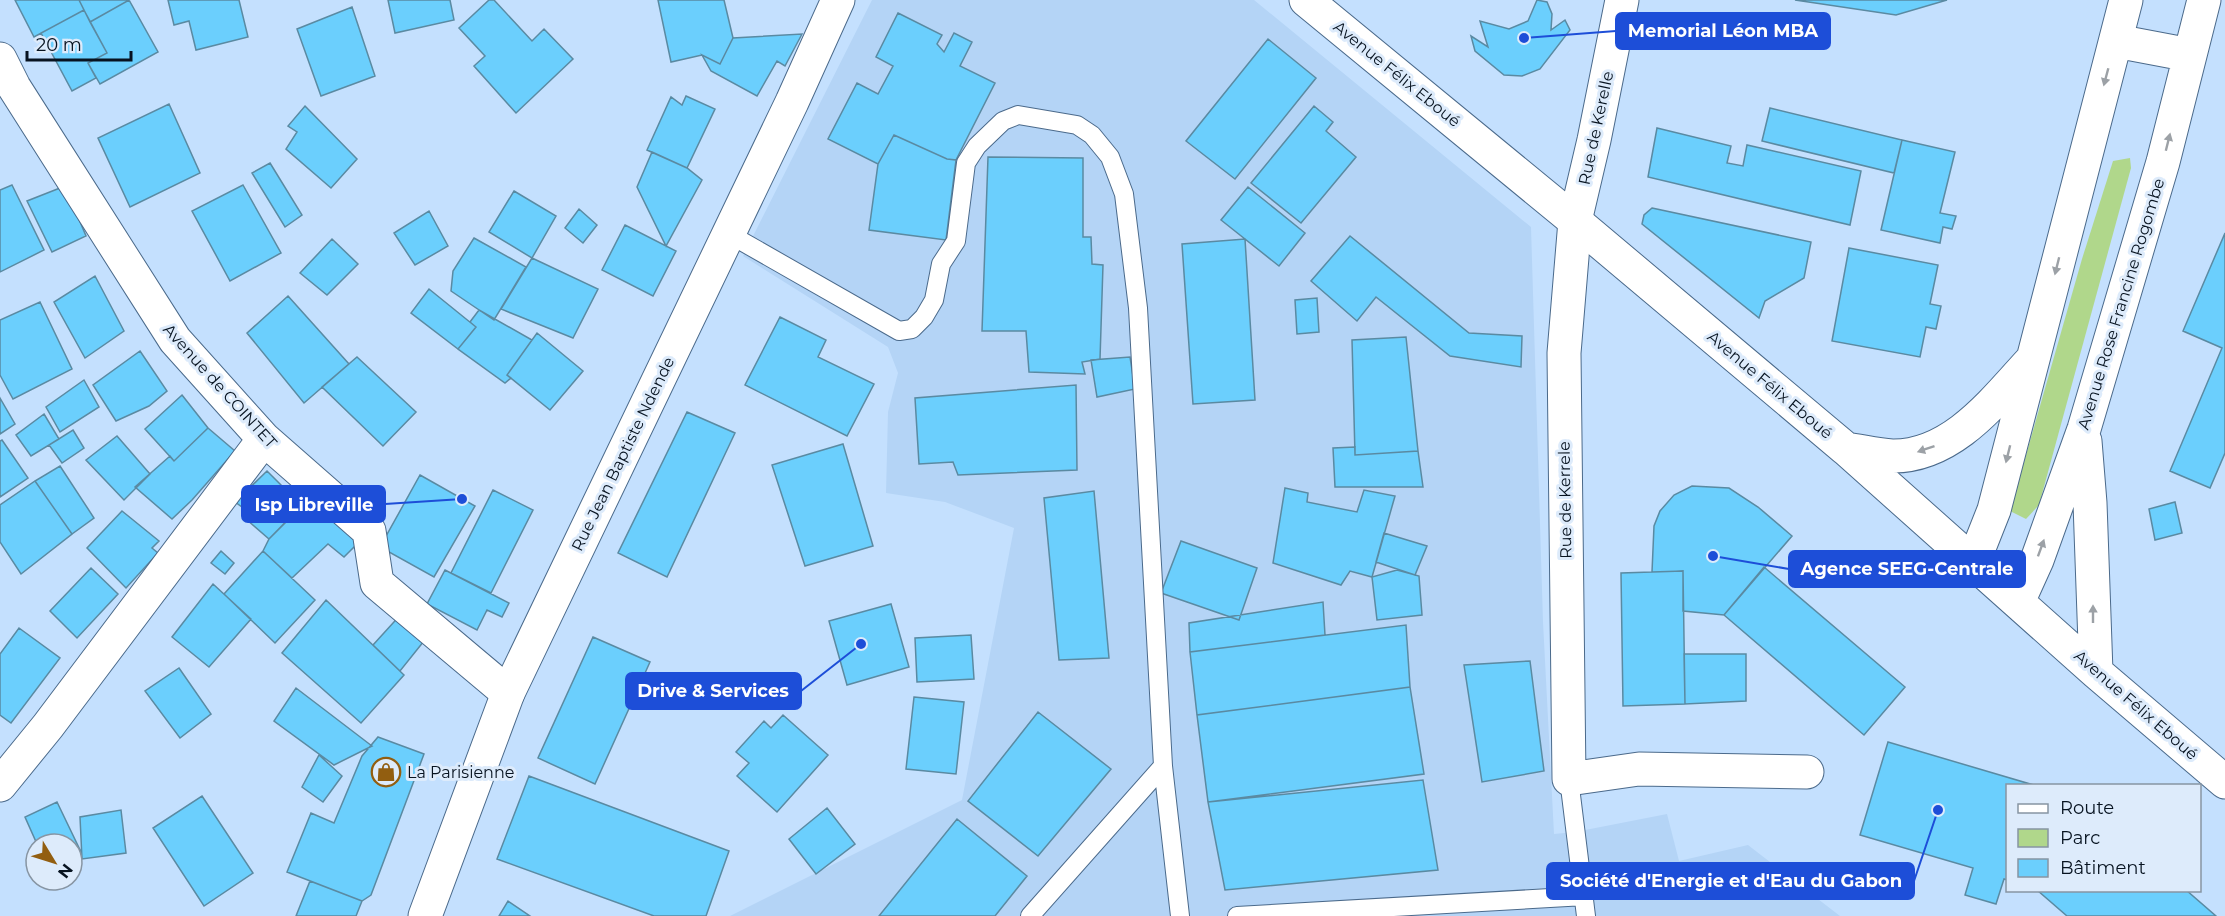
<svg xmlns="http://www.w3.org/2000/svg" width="2225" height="916" font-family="Montserrat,sans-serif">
<rect width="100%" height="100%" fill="#c4e0fe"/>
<!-- built -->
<path fill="#b4d4f6" d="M872,0H1254L1531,227L1543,622L1554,834L1575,832L1667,814L1679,861L1748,845L1840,916H730L962,800L1014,528L945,502L886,493L888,412L898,373L888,347L743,256Z"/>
<!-- green -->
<path fill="#b0d78b" d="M2130,158L2131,168L2039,505L2026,519L2010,511L2082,259L2113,161Z"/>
<!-- building -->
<path fill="#6bcffd" stroke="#5a8aa2" stroke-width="1.5" d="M15,0H79L84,10L34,37Z
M79,0H129L90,22Z
M129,0L158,52L100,84L88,63L107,53L90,22Z
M168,0H239L248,37L196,50L189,21L174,25Z
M388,0H450L454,20L395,33Z
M489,0H494L532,41L544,29L573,59L516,113L474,66L485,56L459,28Z
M658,0H724L733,38L720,64L702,55L671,62Z
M1537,0L1547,2L1552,14L1551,30L1565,20L1570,30L1540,69L1522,76L1504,75L1475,51L1471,36L1488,47L1480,21L1509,29L1528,21Z
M1795,0H1947L1896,15Z
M352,7L375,76L321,96L297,29Z
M84,10L107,53L88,63L96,78L72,91L41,33Z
M898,13L942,35L937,44L944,52L954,33L972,42L960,66L995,83L956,160L947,159L894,135L878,164L828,139L857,83L878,94L893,66L876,57Z
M802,34L785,66L777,61L757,96L711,71L702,55L720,64L733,38Z
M1268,39L1316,78L1235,179L1186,141Z
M686,96L715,109L687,168L647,150L671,97L682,105Z
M169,104L200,173L130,207L98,138Z
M305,106L357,159L331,188L286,149L297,132L288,126Z
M1314,106L1333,122L1326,131L1356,157L1301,223L1251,183Z
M1770,108L1902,140L1894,173L1762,141Z
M1657,128L1731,146L1727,163L1743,166L1747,145L1861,171L1850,225L1648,177Z
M894,135L947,159L956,160L946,240L869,230L878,164Z
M1902,140L1955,152L1940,213L1956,216L1952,229L1943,227L1940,243L1881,230Z
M652,152L687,168L702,180L666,246L637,187Z
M988,157L1083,158V237H1091L1092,264L1103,265L1100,359L1082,362L1085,374L1029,372L1026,331H982Z
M270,163L302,215L285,227L252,173Z
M12,185L44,250L0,272V190Z
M243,185L281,253L230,281L192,211Z
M65,186L86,236L52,252L27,201Z
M1248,187L1305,233L1279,266L1221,220Z
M514,191L556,216L532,258L489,232Z
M1652,208L1811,242L1804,278L1765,301L1759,318L1642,224L1644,215Z
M579,209L597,225L583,243L565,228Z
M429,211L448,246L415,265L394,233Z
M625,225L676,251L653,296L602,270Z
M2225,233V453L2210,488L2170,471L2222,348L2183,331Z
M1350,236L1469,333L1522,336L1521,367L1450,356L1376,297L1357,321L1311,281Z
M474,238L526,267L494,320L451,291L453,271Z
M332,239L358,264L327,295L300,273Z
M1245,239L1255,400L1193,404L1182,244Z
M1849,248L1938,265L1930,304L1941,306L1936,329L1926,327L1920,357L1832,341Z
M532,258L598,289L573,338L501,309Z
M95,276L124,331L85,358L54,302Z
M429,289L476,327L458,349L411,313Z
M288,296L349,364L304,403L247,333Z
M1317,298L1319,332L1297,334L1295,300Z
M40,302L72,369L13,399L0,375V320Z
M479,310L532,340L507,375L511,378L505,383L458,349L476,327L470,322Z
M780,317L826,340L818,357L874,384L847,436L745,385Z
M537,333L583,371L550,410L507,375Z
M1406,337L1418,451L1355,455L1352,340Z
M140,351L167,391L149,406L116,421L93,385Z
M357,357L416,412L383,446L322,387Z
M1130,357L1135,389L1097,397L1091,360Z
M84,380L99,407L60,432L46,407Z
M1076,385L1077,470L958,475L953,462L919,464L915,398Z
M182,395L208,428L174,461L145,429Z
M0,398L15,424L0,434Z
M687,412L735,433L667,577L618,553Z
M44,414L59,439L31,456L16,435Z
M208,428L235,451L192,500L172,519L135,487L170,456L174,461Z
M73,430L84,448L62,463L49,445Z
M117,436L150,474L124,500L86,460Z
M2,440L28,478L0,497V441Z
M843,444L873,546L805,566L772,465Z
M1355,447V455L1418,451L1423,487H1335L1333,448Z
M60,466L94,518L72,534L35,481Z
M267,471L302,506L269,539L246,519L249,512L235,502Z
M420,475L475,506L434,577L380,547Z
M35,481L72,534L21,574L0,542V505Z
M1692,486L1729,488L1758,507L1792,536L1724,615L1683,611V571L1652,572L1654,526L1660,511L1674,495Z
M1285,488L1308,493L1307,502L1357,512L1364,490L1395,496L1372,577L1350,571L1341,585L1273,563Z
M493,490L533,510L491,593L451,573Z
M1094,491L1109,658L1059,660L1044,498Z
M309,498L358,543L344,557L328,544L292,578L263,551L269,539Z
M2175,502L2182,533L2155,540L2149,509Z
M122,511L159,541L152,548L158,553L126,588L87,548Z
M1384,533L1427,546L1415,575L1376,562Z
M1181,541L1257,568L1239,620L1161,593Z
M221,551L234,563L225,574L211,563Z
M263,551L315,600L275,643L224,594Z
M1764,567L1905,687L1864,735L1724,615Z
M91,568L118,594L77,638L50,611Z
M445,570L509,603L502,617L487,610L477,630L427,604Z
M1397,570L1419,576L1422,615L1377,620L1372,577Z
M1683,571L1685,704L1623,706L1621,573Z
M213,584L251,619L209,667L172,637Z
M326,600L404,675L361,723L282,653Z
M1323,602L1325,635L1190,652L1189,623Z
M891,604L909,667L847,685L829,621Z
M403,612L428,636L400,671L373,645Z
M1406,625L1410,687L1197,715L1190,652Z
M19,628L60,658L11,723L0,715V654Z
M971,635L974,679L917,682L915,638Z
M593,637L650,662L595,784L538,758Z
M1684,654H1746V701L1685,704Z
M1530,661L1544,771L1482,782L1464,665Z
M179,668L211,714L180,738L145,691Z
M1410,687L1424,774L1208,802L1197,715Z
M296,688L372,746L334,765L274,721Z
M914,697L964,702L956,774L906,769Z
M1038,712L1111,769L1038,856L968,801Z
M783,715L828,755L777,812L737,776L749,763L736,752L764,721L771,728Z
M378,737L424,754L371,895L362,901L287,872L311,813L334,823L362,756Z
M1888,742L2037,786H2008V880L2004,879L1996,904L1965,895L1973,868L1860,835Z
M319,755L342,776L323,802L302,787Z
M529,776L729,851L706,916H654L497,859Z
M1423,780L1438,870L1225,890L1208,802Z
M202,796L253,873L204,906L153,828Z
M57,802L81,852L72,857V844H37L25,817Z
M827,808L855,844L816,874L789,839Z
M121,810L126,853L82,859L80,817Z
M957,819L1027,876L995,916H879Z
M310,881L362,901L356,916H296Z
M2037,890H2186L2216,916H2067Z
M508,901L530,916H499Z"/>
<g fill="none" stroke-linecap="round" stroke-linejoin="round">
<!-- lane casing -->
<g stroke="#4b6a8b" stroke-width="20">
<path id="lane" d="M729,234L899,331L912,329L924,317L934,300L941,264L956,241L966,163L977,146L1003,121L1018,115L1077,125L1092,135L1110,157L1124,194L1138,308L1163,766L1180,916
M1569,779L1586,916
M1030,916L1163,766
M1237,916L1585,896"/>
</g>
<!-- street casing -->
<g stroke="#4b6a8b" stroke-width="35">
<path id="street" d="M1622,0L1594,140L1575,221L1564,353L1569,779L1639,769L1807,772
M0,59L14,87L175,340L264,439L369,531L377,583L508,693
M0,785L48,726L264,439"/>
</g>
<!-- secondary casing -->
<g stroke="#4b6a8b" stroke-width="35">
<path id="secondary" d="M1306,0L1575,221L1846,449L2096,672L2225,782
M2116,41L2190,55
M2085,441L2090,503L2096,672
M1846,449C1861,451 1877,455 1892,456C1952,457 1994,401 2030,362
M1973,563L1994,510L2126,0
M2018,602L2037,560L2084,429L2163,162L2204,0
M425,916L508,693L792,102L838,0"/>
</g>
<!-- lane -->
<use href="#lane" stroke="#fff" stroke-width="18"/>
<!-- street -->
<use href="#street" stroke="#fff" stroke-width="33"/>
<!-- secondary -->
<use href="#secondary" stroke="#fff" stroke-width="33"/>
</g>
<!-- one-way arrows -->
<defs><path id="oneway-solid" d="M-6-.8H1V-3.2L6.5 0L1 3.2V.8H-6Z" transform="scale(1.5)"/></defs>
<g fill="#9ca1a6">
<use href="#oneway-solid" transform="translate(2106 77) rotate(105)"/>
<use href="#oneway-solid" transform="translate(2168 142) rotate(-76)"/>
<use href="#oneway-solid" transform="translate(2057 266) rotate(104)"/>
<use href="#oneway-solid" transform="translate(1926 449) rotate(161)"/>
<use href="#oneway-solid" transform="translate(2008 454) rotate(104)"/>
<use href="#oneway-solid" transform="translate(2041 548) rotate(-70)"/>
<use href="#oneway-solid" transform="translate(2093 614) rotate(-90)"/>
</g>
<!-- icons -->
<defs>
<g id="shop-ring" transform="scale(1.5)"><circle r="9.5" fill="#ddebfb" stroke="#925e10" stroke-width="1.5"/><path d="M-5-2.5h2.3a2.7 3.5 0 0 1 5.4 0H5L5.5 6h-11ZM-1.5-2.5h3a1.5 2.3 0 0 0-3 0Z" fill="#925e10"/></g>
</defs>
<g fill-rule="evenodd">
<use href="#shop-ring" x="386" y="772"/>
</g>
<g text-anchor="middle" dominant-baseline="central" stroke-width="6" stroke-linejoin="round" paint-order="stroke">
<!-- street labels -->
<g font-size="16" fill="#071320" stroke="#ddebfb">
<text transform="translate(1397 74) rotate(39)">Avenue Félix Eboué</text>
<text transform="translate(1596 128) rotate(-78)">Rue de Kerelle</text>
<text transform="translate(2121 304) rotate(-73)">Avenue Rose Francine Rogombe</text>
<text transform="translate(1770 385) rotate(40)">Avenue Félix Eboué</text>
<text transform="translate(220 386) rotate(48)">Avenue de COINTET</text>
<text transform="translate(623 454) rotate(-64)">Rue Jean Baptiste Ndende</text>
<text transform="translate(1565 500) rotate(-91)">Rue de Kerrele</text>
<text transform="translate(2136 705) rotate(41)">Avenue Félix Eboué</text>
</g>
<!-- poi labels -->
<g font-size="16" fill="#071320" stroke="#ddebfb" text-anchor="start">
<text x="407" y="772">La Parisienne</text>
</g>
</g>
<!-- callouts -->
<path fill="none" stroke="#1d4ed8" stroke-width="2" d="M1524 38L1616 31M462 499L385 504M1713 556L1789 569M861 644L801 691M1938 810L1914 881"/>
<g fill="#1d4ed8" stroke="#ddebfb" stroke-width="2">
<circle cx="1524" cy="38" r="6"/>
<circle cx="462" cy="499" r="6"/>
<circle cx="1713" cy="556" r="6"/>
<circle cx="861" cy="644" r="6"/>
<circle cx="1938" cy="810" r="6"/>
</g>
<g fill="#1d4ed8" stroke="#1d4ed8" stroke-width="2">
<rect x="1616" y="13" width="214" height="36" rx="6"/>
<rect x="242" y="486" width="143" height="36" rx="6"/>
<rect x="1789" y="551" width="236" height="36" rx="6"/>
<rect x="626" y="673" width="175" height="36" rx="6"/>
<rect x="1547" y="863" width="367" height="36" rx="6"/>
</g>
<g font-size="18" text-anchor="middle" font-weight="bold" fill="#fff">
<text x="1723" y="37">Memorial Léon MBA</text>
<text x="314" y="511">Isp Libreville</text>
<text x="1907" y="575">Agence SEEG-Centrale</text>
<text x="713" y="697">Drive &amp; Services</text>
<text x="1731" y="887">Société d'Energie et d'Eau du Gabon</text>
</g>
<!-- legend -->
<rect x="2006" y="784" width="195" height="108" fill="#ddebfb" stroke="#8795a3" stroke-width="1.5"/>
<rect x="2018" y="804" width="30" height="9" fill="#ffffff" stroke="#8795a3" stroke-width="1.5"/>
<text x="2060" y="814" font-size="18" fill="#071320">Route</text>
<rect x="2018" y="829" width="30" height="18" fill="#b0d78b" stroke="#8795a3" stroke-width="1.5"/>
<text x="2060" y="844" font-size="18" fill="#071320">Parc</text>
<rect x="2018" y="859" width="30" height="18" fill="#6bcffd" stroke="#8795a3" stroke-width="1.5"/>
<text x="2060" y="874" font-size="18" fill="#071320">Bâtiment</text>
<!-- north arrow -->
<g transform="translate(54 862) rotate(128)"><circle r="28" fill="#ddebfb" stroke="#8795a3" stroke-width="1.5"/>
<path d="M0-4.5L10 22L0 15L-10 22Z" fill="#925e10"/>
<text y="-9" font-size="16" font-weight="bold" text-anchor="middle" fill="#071320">N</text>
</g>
<!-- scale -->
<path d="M27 51v9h104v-9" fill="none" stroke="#071320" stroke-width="3"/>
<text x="36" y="51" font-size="18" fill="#071320" stroke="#ddebfb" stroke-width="4.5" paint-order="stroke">20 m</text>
</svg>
